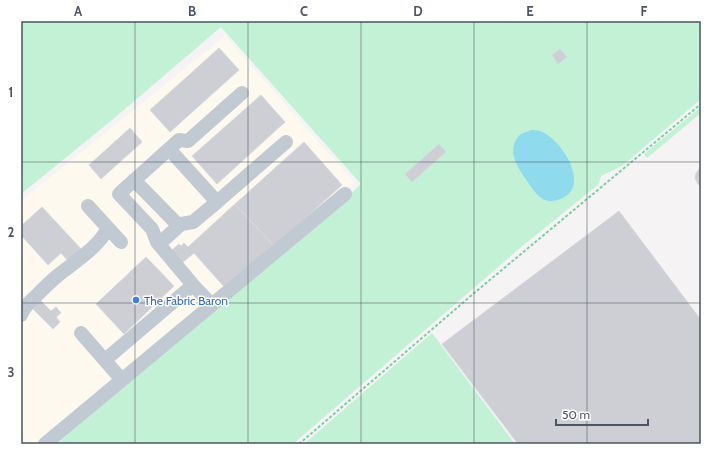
<svg xmlns="http://www.w3.org/2000/svg" width="722" height="465" font-family="Cabin,sans-serif">
<rect width="100%" height="100%" fill="#f5f3f3"/>
<!-- commercial -->
<path fill="#fdf9ef" d="M225,36L355,183L46,444H21V201Z"/>
<!-- green -->
<path fill="#c3f1d5" d="M21,21H701V99L622,166L601,176L599,184L520,248L293,444H57L142,370L324,219L361,184L221,27L112,120L21,194Z
M701,107V113L647,158L644,154Z
M432,333L515,444H304Z"/>
<!-- water -->
<path fill="#90daee" d="M531,130C534,130 538,130 540,131C558,137 583,173 571,191C565,199 552,204 543,199C537,196 531,187 527,181C519,169 506,152 518,137C520,133 527,132 531,130Z"/>
<!-- building -->
<path fill="#cdcfd5" stroke="#d7d9de" d="M219,48L239,70L170,132L150,110Z
M560,49L567,57L558,64L552,55Z
M261,95L285,122L217,184L192,156Z
M130,128L142,142L101,179L89,165Z
M304,142L342,185L274,246L235,204Z
M439,144L446,152L412,182L405,174Z
M700,168H701V187L698,184L695,178L696,173Z
M235,204L274,246L226,289L194,253L182,263L171,251L179,244L181,246L184,243L188,247Z
M42,207L83,251L70,263L61,253L48,265L21,235V226Z
M619,211L701,320V444H518L442,344Z
M146,257L174,286L124,334L96,304Z
M39,299L51,311L56,307L61,313L56,317L60,322L53,329L30,306Z"/>
<g fill="none" stroke-linecap="round" stroke-linejoin="round">
<!-- path -->
<path stroke="#7ad0a6" stroke-width="2" stroke-dasharray="3 2" stroke-linecap="butt" d="M299,444L473,294L701,104"/>
<!-- minor -->
<path stroke="#c1cad2" stroke-width="14" d="M134,180L179,226
M217,202L286,142
M108,228L121,242
M159,244L181,224L193,222L217,202L169,149
M193,285L157,242L152,229L119,194L179,140L188,141L242,93
M21,315C24,306 31,301 38,294C44,288 50,282 56,277C74,262 97,249 108,228L88,206
M81,333L122,380
M105,360L193,285L212,305
M45,444L345,194"/>
</g>
<!-- grid -->
<path fill="none" stroke="#4a5661" stroke-width="1" stroke-opacity="0.55" d="M135,21V444M248,21V444M361,21V444M474,21V444M587,21V444M21,162H701M21,303H701"/>
<!-- markers -->
<circle fill="#3f7fe0" stroke="#fff" stroke-width="1.5" cx="136" cy="300" r="4"/>
<g text-anchor="middle" dominant-baseline="central" stroke-width="3" stroke-linejoin="round" paint-order="stroke">
<!-- shop labels -->
<g font-size="12" fill="#366cbe" stroke="#fff" text-anchor="start">
<text x="144" y="300">The Fabric Baron</text>
</g>
</g>
<!-- border -->
<rect width="722" height="465" fill="none" stroke="#ffffff" stroke-width="44"/>
<!-- scale -->
<path d="M556 419v6h92v-6" fill="none" stroke="#4a5661" stroke-width="2"/>
<text x="562" y="419" font-size="12" fill="#4a5661" stroke="#ffffff" stroke-width="3" paint-order="stroke">50 m</text>
<rect x="22" y="22" width="678" height="421" fill="none" stroke="#4a5661" stroke-width="1.5"/>
<g font-size="13" text-anchor="middle" font-weight="bold" fill="#4a5661">
<text x="78" y="16">A</text>
<text x="192" y="16">B</text>
<text x="304" y="16">C</text>
<text x="418" y="16">D</text>
<text x="530" y="16">E</text>
<text x="644" y="16">F</text>
<text x="11" y="97">1</text>
<text x="11" y="237">2</text>
<text x="11" y="377">3</text>
</g>
</svg>
